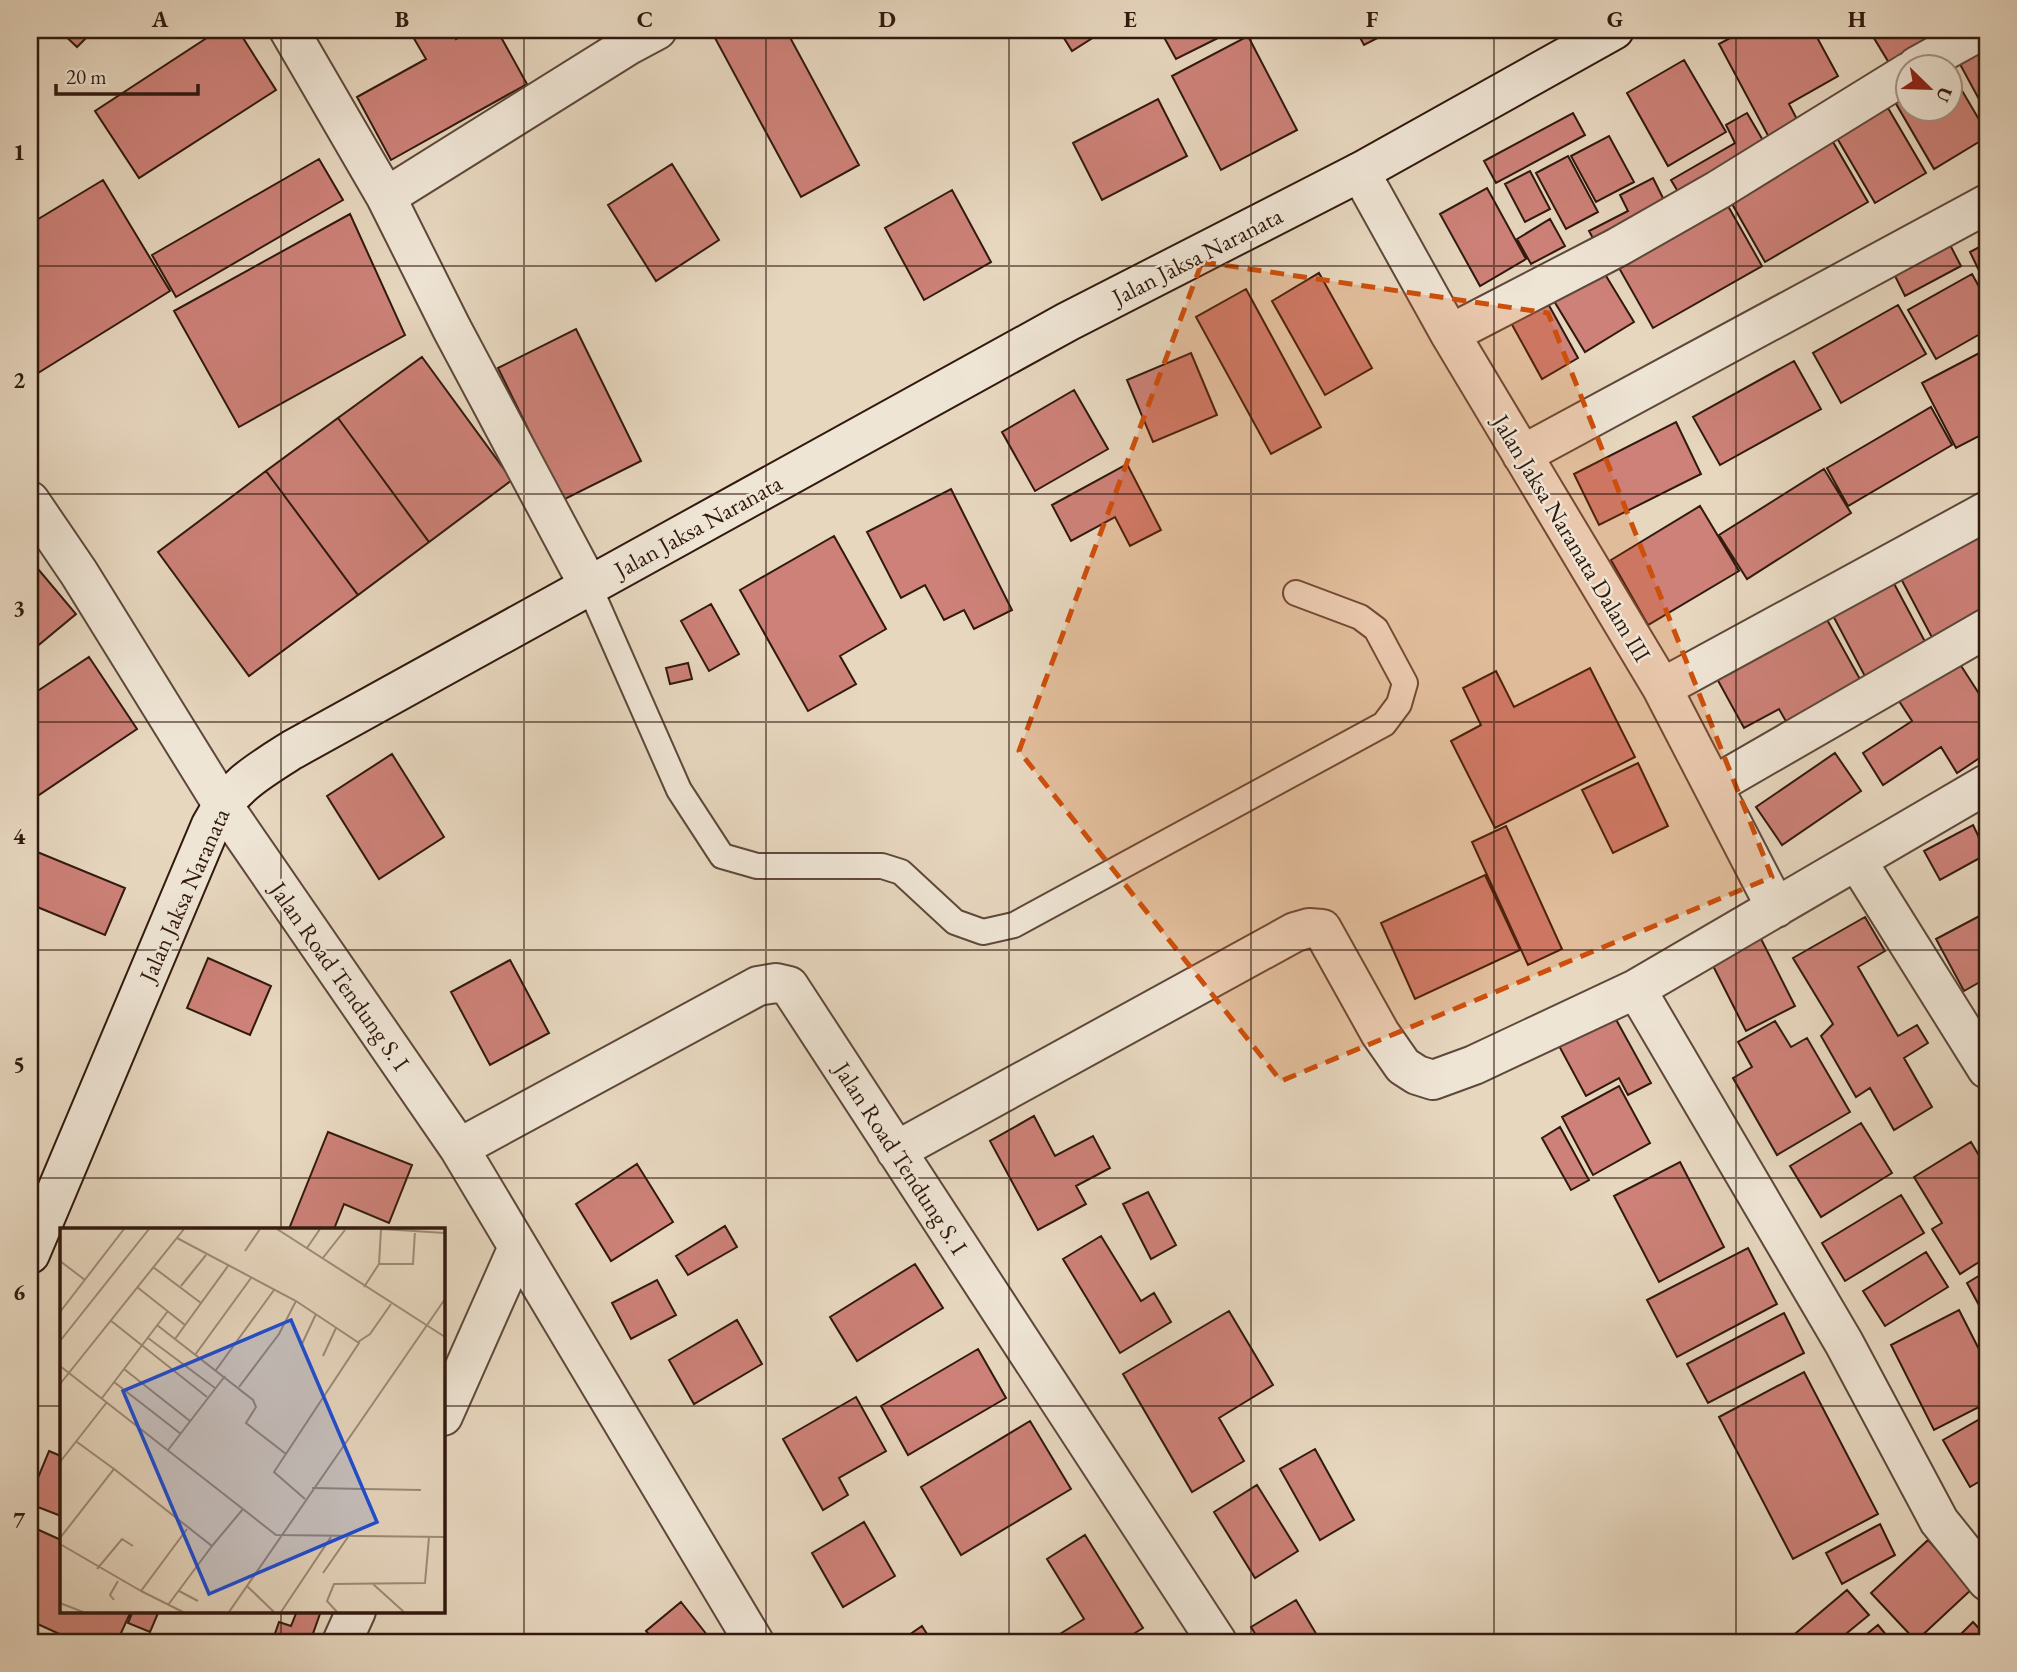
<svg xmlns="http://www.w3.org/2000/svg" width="2017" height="1672" font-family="'EB Garamond',serif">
<rect width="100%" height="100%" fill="#e7d7bf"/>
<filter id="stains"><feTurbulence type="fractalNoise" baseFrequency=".00286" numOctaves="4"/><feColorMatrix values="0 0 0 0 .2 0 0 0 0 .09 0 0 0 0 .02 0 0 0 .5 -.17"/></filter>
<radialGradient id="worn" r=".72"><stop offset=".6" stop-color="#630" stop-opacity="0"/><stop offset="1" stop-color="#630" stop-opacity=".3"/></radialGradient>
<!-- building -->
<path fill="#cd8178" stroke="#31190e" stroke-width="2" d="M59,30H94L77,47Z
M219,30H238L276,90L139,178L95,111Z
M409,30H452L456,39L472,30H497L527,84L391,160L357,97L426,59Z
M730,30H786L859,165L801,197L715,38Z
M1059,30H1105L1072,51Z
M1160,30H1234L1176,59Z
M1356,30H1393L1364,45Z
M1745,30H1813L1838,76L1789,104L1801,127L1772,143L1719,44Z
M1869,30H1961L1894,71Z
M1248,36L1297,130L1221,170L1172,76Z
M1987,37V114L1955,55Z
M1684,60L1726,132L1668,166L1627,93Z
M1951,72L1987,133V137L1934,169L1895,102L1909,94V108H1951Z
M1158,99L1187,156L1102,200L1073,143Z
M1888,108L1926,173L1875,203L1837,138Z
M1573,113L1585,135L1496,183L1484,161Z
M1747,113L1771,154L1686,205L1671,180L1735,143L1726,125Z
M1609,136L1634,182L1596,202L1571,156Z
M1833,142L1868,202L1765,262L1731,202Z
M1568,156L1598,212L1566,229L1536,173Z
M319,159L343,200L176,297L152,255Z
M672,164L719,240L656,281L608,205Z
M1530,171L1550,209L1525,222L1505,184Z
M1653,178L1671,214L1600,251L1589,231L1628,211L1620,195Z
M103,180L170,291L30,378V224Z
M1487,188L1526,259L1480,286L1440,214Z
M952,190L991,262L924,300L885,228Z
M1728,206L1762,266L1653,328L1619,268Z
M350,214L405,335L239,427L174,311Z
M1550,219L1565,246L1531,264L1517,239Z
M1948,241L1961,266L1905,296L1892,270Z
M1987,243V287L1970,252Z
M1600,266L1634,322L1585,352L1551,296Z
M1319,273L1372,368L1325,395L1272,301Z
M1972,274L1987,301V330L1936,359L1908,310Z
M1246,289L1321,427L1271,454L1196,317Z
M1546,300L1578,358L1542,379L1510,321Z
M1898,305L1926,354L1841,403L1813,353Z
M576,329L641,461L563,500L498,368Z
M1987,349V432L1956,448L1922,383Z
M1191,353L1217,415L1153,442L1127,380Z
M422,357L512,480L429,542L338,418Z
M1794,361L1821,409L1720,465L1693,417Z
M1074,390L1108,449L1035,491L1002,432Z
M1931,407L1952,445L1848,506L1827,468Z
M338,418L429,542L358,595L266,471Z
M1676,422L1701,474L1599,525L1574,474Z
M1127,464L1161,530L1130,546L1115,517L1071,541L1052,505Z
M1824,469L1851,513L1747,579L1719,535Z
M266,471L358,595L249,676L158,552Z
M951,489L1012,610L974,629L964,610L944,620L925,585L901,598L867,532Z
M1700,506L1739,571L1648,625L1611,560Z
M1987,525V619L1937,647L1898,573Z
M834,536L886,629L840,656L856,684L808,711L740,590Z
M38,569L76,614L35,648L30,642V576Z
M1891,578L1929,649L1868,682L1830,610Z
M711,604L739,654L709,671L681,621Z
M1825,616L1866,690L1792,732L1779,709L1744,728L1716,677Z
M89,657L137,729L30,801V696Z
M1956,658L1987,706V753L1957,773L1941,747L1883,785L1863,753L1912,721L1897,698Z
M688,663L692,679L670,684L666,668Z
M1590,668L1635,757L1495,828L1451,741L1481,725L1463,688L1496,671L1514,707Z
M1835,753L1861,791L1782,845L1756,807Z
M392,754L444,837L379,879L327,796Z
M1638,763L1668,826L1613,853L1582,790Z
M1973,825L1987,854L1940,880L1924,851Z
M1506,826L1562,949L1528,965L1472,842Z
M30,849L125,888L105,935L30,904Z
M1485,875L1520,950L1415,999L1381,923Z
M1987,912V978L1964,991L1936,939Z
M1865,917L1885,951L1858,967L1898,1036L1917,1025L1928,1043L1904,1058L1932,1107L1894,1130L1870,1088L1856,1097L1821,1036L1833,1024L1793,958Z
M1755,927L1795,1006L1746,1031L1706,952Z
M208,958L271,986L250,1035L187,1008Z
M510,960L549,1033L490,1065L451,992Z
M1613,1014L1651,1083L1628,1095L1619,1078L1586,1096L1558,1044Z
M1775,1021L1791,1047L1807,1038L1850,1112L1777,1155L1733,1078L1752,1067L1738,1042Z
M1619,1086L1650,1143L1593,1175L1562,1117Z
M1034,1116L1055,1156L1093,1136L1110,1168L1076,1186L1086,1204L1038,1230L990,1141Z
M1861,1123L1892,1173L1821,1217L1790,1166Z
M1560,1127L1589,1180L1571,1190L1542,1138Z
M328,1132L412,1165L389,1223L344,1204L334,1229H289Z
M1971,1142L1987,1169V1257L1960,1274L1932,1229L1942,1223L1914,1177Z
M1680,1162L1724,1247L1659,1282L1614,1196Z
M637,1164L673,1222L611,1261L576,1204Z
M1148,1192L1176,1245L1151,1259L1123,1204Z
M1901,1195L1924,1233L1845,1281L1822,1243Z
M725,1226L737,1247L688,1275L676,1256Z
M1101,1236L1141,1301L1154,1293L1171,1322L1120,1353L1063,1259Z
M1748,1248L1777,1304L1677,1357L1647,1300Z
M1926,1252L1948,1287L1885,1326L1863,1291Z
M915,1264L943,1308L857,1361L830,1317Z
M1987,1271V1320L1967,1283Z
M657,1280L676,1315L631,1339L612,1303Z
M1959,1310L1987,1365V1403L1934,1430L1891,1345Z
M1229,1311L1273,1385L1219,1418L1244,1461L1192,1492L1123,1374Z
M1784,1313L1804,1353L1708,1403L1687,1364Z
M737,1320L762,1364L694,1404L669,1360Z
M978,1349L1006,1398L908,1455L881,1406Z
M1804,1372L1878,1514L1793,1559L1719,1417Z
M856,1397L886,1451L839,1478L848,1495L823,1510L783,1439Z
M1987,1415V1477L1970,1487L1943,1440Z
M1030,1421L1071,1489L961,1555L921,1487Z
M1315,1449L1354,1520L1320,1540L1280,1469Z
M49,1451L61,1456V1516L30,1504V1497Z
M1257,1485L1298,1551L1255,1578L1214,1512Z
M864,1522L895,1576L843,1607L812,1553Z
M1880,1524L1895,1555L1842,1584L1826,1553Z
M30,1526L61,1540V1611H131L117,1642H77L31,1621L30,1625Z
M1085,1535L1143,1628L1127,1638L1130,1642H1047L1084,1619L1047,1559Z
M1928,1540L1973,1588L1916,1641L1871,1593Z
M1847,1590L1869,1615L1836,1642H1794L1790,1638Z
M1296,1600L1321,1642H1260L1251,1627Z
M681,1602L711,1640L708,1642H655L646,1631Z
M133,1611H159L150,1632L128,1623Z
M297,1611H321L310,1642H272L279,1622L291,1626Z
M1973,1622L1987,1637V1642H1953Z
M1878,1625L1892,1642H1857Z
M922,1626L932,1642H899Z"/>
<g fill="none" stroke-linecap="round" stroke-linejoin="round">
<!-- service casing -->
<g stroke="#5e483a" stroke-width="28">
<path id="service" d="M589,586L679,790L722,856L757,866H882L901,872L955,922L983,932L1014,925L1384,724L1399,704L1405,683L1376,629L1360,617L1296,593"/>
</g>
<!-- minor casing -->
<g stroke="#5e483a" stroke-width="42">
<path id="minor" d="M289,30L386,197
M1917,66L1982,30
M1360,172L1450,334L1662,688L1776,908
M1450,334L1618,247L1718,190L1909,72
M1522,455L1987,204
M30,501L79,573L222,804L459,1148L754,1642
M589,586L452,329L386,197L629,45L657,30
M1662,688L1987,511
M1713,786L1987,628
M1857,861L1987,1069
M1636,989L1844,1343L1939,1521L1987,1581
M459,1148L758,986L776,983L789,986L1217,1642
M896,1151L1295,932L1309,928L1322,929L1380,1033L1403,1066L1417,1075L1433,1080L1474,1065L1636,989L1987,784
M443,1416L518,1247
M342,1642L356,1611"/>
</g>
<!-- secondary casing -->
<g stroke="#31190e" stroke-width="42">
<path id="secondary" d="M30,1254L211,825C231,787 257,772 292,750L1067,322L1360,172L1614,30"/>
</g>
<!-- service -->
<use href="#service" stroke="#efe5d5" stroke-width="24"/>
<!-- minor -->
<use href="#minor" stroke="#efe5d5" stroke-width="38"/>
<!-- secondary -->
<use href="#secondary" stroke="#efe5d5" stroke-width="38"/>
</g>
<!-- marked area -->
<path fill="#cd4f0c" fill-opacity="0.2" stroke="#cd4f0c" stroke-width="5" stroke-dasharray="14 9" stroke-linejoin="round" d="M1202,262L1548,313L1772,877L1281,1081L1019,751Z"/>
<!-- grid -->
<path fill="none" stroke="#31190e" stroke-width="2" stroke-opacity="0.55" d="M281,30V1229M524,30V1642M766,30V1642M1009,30V1642M1251,30V1642M1494,30V1642M1736,30V1642M30,266H1987M30,494H1987M30,722H1987M30,950H1987M30,1178H1987M30,1406H61M443,1406H1987M281,1611V1642"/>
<g text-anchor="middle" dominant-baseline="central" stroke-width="5" stroke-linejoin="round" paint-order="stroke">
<!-- street labels -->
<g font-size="24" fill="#31190e" stroke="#efe5d5">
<text transform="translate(1197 256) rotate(-27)">Jalan Jaksa Naranata</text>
<text transform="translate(698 526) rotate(-29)">Jalan Jaksa Naranata</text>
<text transform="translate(1572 538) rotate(59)">Jalan Jaksa Naranata Dalam III</text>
<text transform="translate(184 895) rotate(-66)">Jalan Jaksa Naranata</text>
<text transform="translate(340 976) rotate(55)">Jalan Road Tendung S. I</text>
<text transform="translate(901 1158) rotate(57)">Jalan Road Tendung S. I</text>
</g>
</g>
<!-- overview -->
<g transform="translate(60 1228)">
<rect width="385" height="385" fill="#e7d7bf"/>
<path fill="none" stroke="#9e8b78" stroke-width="2" d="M217,1L385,109M322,1L385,5M117,10L236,73L299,115L214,244L245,271M247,20L260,1M185,23L200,1M262,31L285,2M0,33L25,52M319,36L321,1M93,39L141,75M121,58L146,27M77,59L125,97M304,59L319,36H353L355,3M0,84L64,1M50,92L147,169M97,97L193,172L196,179L186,195L226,226M88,110L155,160M115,111L168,38M0,113L89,1M298,114L310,106L331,76M241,118L256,86M135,127L191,50M263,128L276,100M0,138L216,307L385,309M64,141L130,193M156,142L214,62M54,154L121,206M0,156L124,1M179,159L219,106L236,73M42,170L108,83M17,214L54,241M108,222L165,148M0,234L47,174M252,260L361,262M0,310L54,241L152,318L183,281M0,316L81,363L127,301M37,341L62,311L73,318M263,345L288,309M313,356L344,384M187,358L214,384M81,363L123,384M119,363L138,373M54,372L50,367L58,353M0,375L23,384M108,377L152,318M169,384L385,71M221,384L271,309M277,384L267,373L274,356L365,355L369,309"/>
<path fill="#1d4ed8" fill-opacity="0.15" stroke="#1d4ed8" stroke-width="3.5" d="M231,92L317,294L149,366L63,163Z"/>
<rect width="385" height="385" fill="none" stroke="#31190e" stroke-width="3.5"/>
</g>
<!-- margin -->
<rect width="2017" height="1672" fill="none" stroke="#e7d7bf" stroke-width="77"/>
<!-- north arrow -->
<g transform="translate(1929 88) rotate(113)"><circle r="33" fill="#efe5d5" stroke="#a39385" stroke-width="2"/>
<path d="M0-5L12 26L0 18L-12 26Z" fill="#8f2418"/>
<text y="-10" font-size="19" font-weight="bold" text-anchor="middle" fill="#31190e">U</text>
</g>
<!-- scale -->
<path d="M56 84v10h142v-10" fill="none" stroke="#31190e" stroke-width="3.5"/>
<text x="66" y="84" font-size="21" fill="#31190e" stroke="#efe5d5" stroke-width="5" paint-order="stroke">20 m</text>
<rect x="38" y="38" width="1941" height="1596" fill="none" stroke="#31190e" stroke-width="2.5"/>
<g font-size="23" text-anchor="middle" font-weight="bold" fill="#31190e">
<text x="160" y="27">A</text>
<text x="402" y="27">B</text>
<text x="645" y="27">C</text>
<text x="887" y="27">D</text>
<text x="1130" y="27">E</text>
<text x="1372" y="27">F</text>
<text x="1615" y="27">G</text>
<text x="1857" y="27">H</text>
<text x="19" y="160">1</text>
<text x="19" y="388">2</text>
<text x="19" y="616">3</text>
<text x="19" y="844">4</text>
<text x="19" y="1072">5</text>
<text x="19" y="1300">6</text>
<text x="19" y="1528">7</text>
</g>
<rect width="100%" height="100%" filter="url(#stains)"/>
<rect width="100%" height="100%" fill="url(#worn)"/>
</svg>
